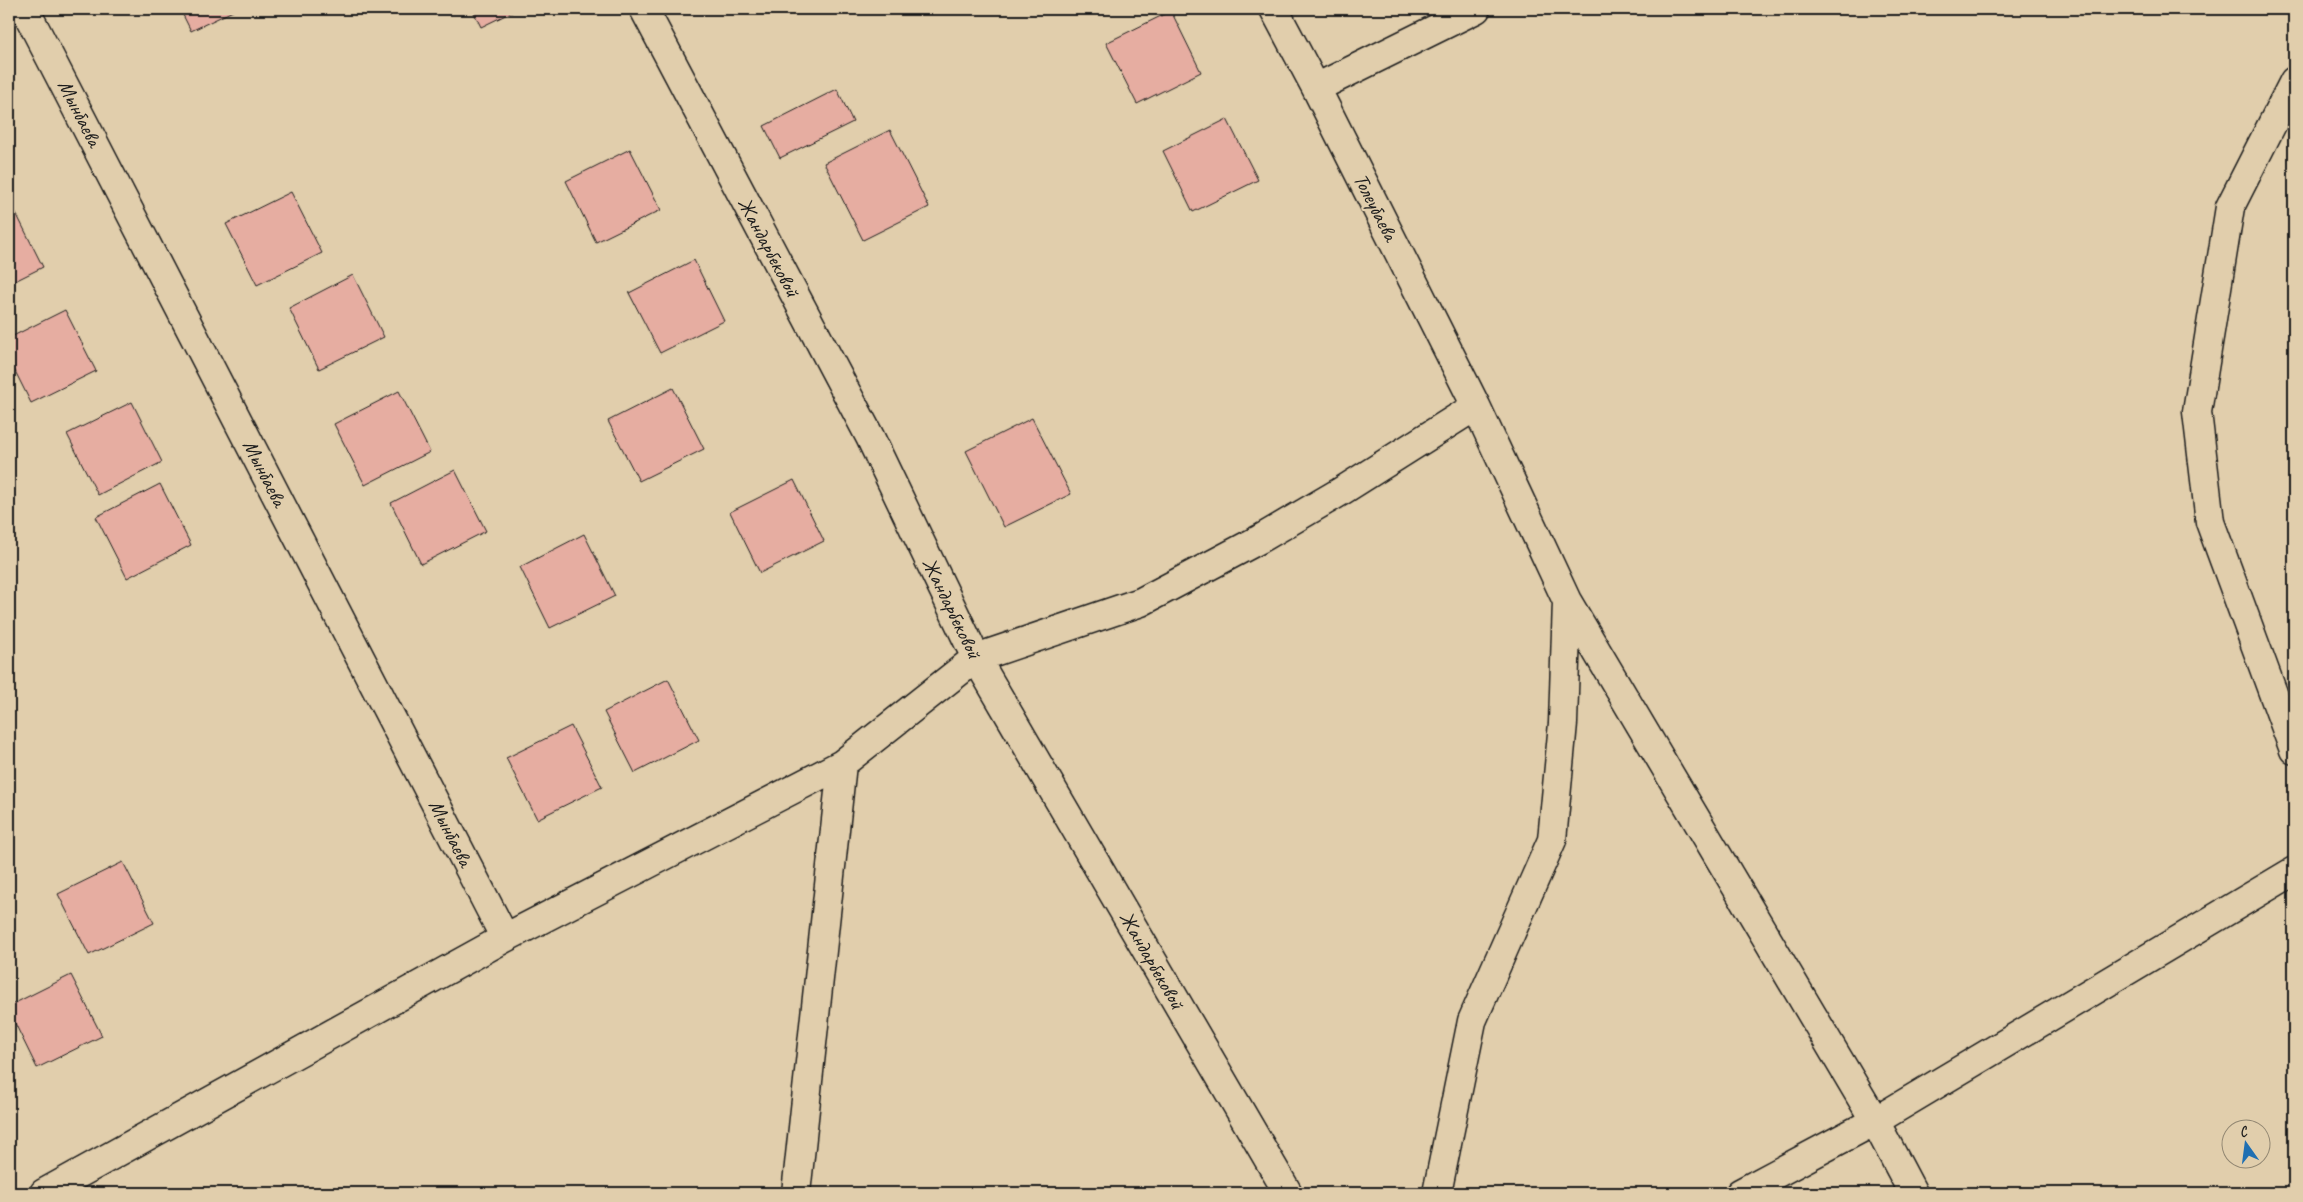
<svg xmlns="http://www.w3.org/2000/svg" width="2303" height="1202" font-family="Caveat,sans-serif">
<rect width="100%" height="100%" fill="#e1ceac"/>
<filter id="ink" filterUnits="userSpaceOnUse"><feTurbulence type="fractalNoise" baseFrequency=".02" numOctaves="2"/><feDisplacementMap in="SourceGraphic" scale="10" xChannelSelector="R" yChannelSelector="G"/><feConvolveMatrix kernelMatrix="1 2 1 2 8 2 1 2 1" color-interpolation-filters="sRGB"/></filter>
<g filter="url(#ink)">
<!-- building -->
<path fill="#e6ada1" stroke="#1c1c1c" d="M180,9H237L191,31Z
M472,9H518L481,27Z
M1171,11L1201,72L1137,104L1106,43Z
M837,89L853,122L780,158L764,126Z
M1227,119L1258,180L1193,212L1163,151Z
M890,130L929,207L863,240L824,163Z
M630,149L661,210L596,242L566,181Z
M291,192L322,253L257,285L226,224Z
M9,199L43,267L9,284Z
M694,260L724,321L660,353L629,293Z
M353,275L384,337L319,369L289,308Z
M65,310L96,371L31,403L9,359V338Z
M673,388L704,449L639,481L608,421Z
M399,391L430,452L365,485L334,424Z
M132,402L162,462L98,495L67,434Z
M1032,418L1071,494L1004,527L966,451Z
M455,470L486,531L421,564L391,503Z
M794,480L824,541L760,573L730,512Z
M160,484L191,545L127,578L96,517Z
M584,534L615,596L550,628L520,567Z
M668,679L699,740L635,773L604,712Z
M571,726L602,787L537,819L506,758Z
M123,862L154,923L89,955L58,894Z
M71,975L102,1036L37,1068L9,1011V1006Z"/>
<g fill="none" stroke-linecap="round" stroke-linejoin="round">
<!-- street casing -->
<g stroke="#1c1c1c" stroke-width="31">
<path id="street" d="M25,9L505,938
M644,9L870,437L976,658L1288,1193
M1274,9L1316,88L1476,406L1567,601L1875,1121L1913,1193
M2294,81L2230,207L2197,412L2210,522L2294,750
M1316,88L1476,9
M44,1193L505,938L842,764L976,658L1141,602L1260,539L1340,492L1476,406
M796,1193L842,764
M1437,1193L1472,1021L1552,840L1563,723L1567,601
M1740,1193L1875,1121L2294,871"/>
</g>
<!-- street -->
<use href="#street" stroke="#e1ceac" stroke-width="28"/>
</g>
</g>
<g text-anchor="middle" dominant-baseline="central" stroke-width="4.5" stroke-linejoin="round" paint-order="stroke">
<!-- street labels -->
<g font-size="21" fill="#1c1c1c" stroke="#e1ceac">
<text transform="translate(80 113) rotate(63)">Мынбаева</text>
<text transform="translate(1376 207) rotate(63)">Толеубаева</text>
<text transform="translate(769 247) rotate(62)">Жандарбековой</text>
<text transform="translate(265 473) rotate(63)">Мынбаева</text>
<text transform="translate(952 608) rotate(64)">Жандарбековой</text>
<text transform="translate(451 833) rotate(63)">Мынбаева</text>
<text transform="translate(1152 960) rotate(60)">Жандарбековой</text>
</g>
</g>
<!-- margin -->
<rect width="2303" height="1202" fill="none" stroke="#e1ceac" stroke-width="30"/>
<rect x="15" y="15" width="2273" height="1172" fill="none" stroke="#1c1c1c" stroke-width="2" filter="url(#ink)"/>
<!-- north arrow -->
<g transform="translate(2246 1144) rotate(346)"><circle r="24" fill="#e1ceac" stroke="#928772"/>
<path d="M0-4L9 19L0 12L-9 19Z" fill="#1f6fb2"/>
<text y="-8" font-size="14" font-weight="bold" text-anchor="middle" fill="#1c1c1c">С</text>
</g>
</svg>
